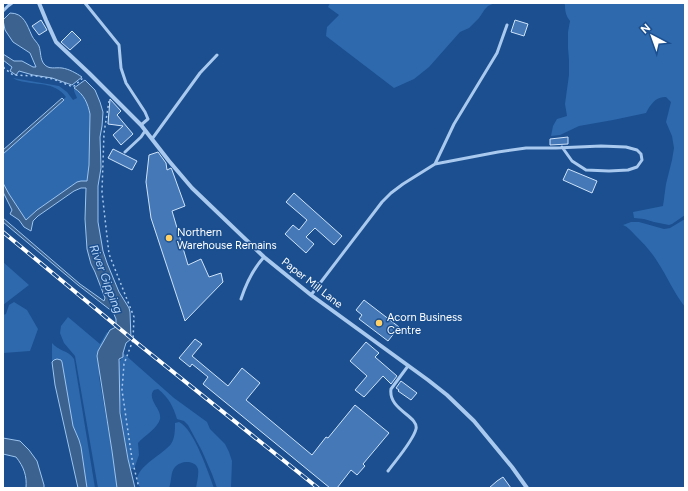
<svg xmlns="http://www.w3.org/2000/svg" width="688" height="491" font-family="Figtree,sans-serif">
<rect width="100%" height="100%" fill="#1b4f8f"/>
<!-- green -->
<path fill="#2e69ad" d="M330,3H495L488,6L485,9L479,18L469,28L460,32L429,67L414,79L394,88L326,36L327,27L339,15L328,7Z
M564,3H685V215L672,224L669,225L654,222L644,219L634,218L633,212L663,206L666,184L672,160L674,148L672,136L666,122L671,102L666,97C656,96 650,105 646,113L613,120L579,126L560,135L551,136L553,126L557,119L567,116L565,104L569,75V60L568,48V32L570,21C566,16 565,11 565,5Z
M13,78L59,86L67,92L73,100L77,98L74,91V88C84,94 88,104 90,114L89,165L87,181H81L37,210L26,221L9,194L3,183V154L66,97C56,83 41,85 25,82C21,81 17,81 13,78Z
M685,219V307C674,293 667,276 657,261C651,251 643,243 635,235C631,231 628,227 623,225L631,222H639L664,229L670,228Z
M3,262L29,285L3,305Z
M14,302L27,310L38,329L30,351L3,353V315L6,314L9,305Z
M68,317L100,344L107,332L113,337L101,366L99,377L112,451L117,488H98L75,356L64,343L60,333L61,326Z
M52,343C58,351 68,350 74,359L95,488H87L81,447L79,440L73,426L54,360L52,362Z
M123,353L174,398L207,422L210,429L225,444L229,452L232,461L231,488H217L212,474L202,451L188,425L184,421L177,419C173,406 169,398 158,389L154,390C146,399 162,409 160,419C158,428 144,436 138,443L139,455L134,469H130L122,421L119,393V362L123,357Z
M179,422C194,429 208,472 214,488H196C197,482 199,474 198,469C195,459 180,461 175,467C170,473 172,481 169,488H141C125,472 163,455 171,444C175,438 175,430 175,423Z"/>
<!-- water -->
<path fill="#3c6290" stroke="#9cc4f0" d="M10,13C24,13 27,25 32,36C34,40 37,42 39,46C41,52 40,59 44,64C49,70 55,67 62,68C69,69 76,73 82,77L72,85L52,78L33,75L19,71L16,75L10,71L12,67L3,60V54L14,61H22L33,67H36L30,53L13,42L5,30L3,20Z
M85,80L95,90L100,102L103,112L102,126L100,137L101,168L98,186V222L103,251L107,263L119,292L129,308L130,312L131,339L126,343L123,353V357L119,359L120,413L128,459L135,488H117L112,451L97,356L98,351L110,330L116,327V319L113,312L78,285L3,222V218L80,284L104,301L105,298L95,272L91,264L87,249L85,219L86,188H81L74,191L38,216L33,221L31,231L24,227L19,220L10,214L12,210L3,192V183L9,194L26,220L37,210L77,182L81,181H87L89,165L90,114C88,104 84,94 74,88Z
M62,98L64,100L3,154V150Z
M57,359L61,360L62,362L73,426L79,440L81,447L87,488H78L55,385L52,362L54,360Z
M3,438L20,441L29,450L37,461L44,485V488H26C27,476 24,467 16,457L3,454Z"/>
<!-- building -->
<path fill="#4478b7" stroke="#cfe3fa" d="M41,20L47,30L39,35L32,26Z
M515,20L528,24L524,36L511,32Z
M72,31L81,40L70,50L61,42Z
M110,99L121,111L117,115L133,134L121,145L113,135L123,126L108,124Z
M568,137V144L550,145V139Z
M113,149L137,161L132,170L108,158Z
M158,152L166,163L167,170L171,168L172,170L185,206L172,211L188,265L201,259L209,277L221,273L223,282L185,321L151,218L146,182L149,155Z
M568,169L597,181L592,193L563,180Z
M294,193L342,236L334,245L315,228L306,237L314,244L306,253L285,234L293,225L299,230L307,220L286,202Z
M364,300L399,327L388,341L359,319L362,315L356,310Z
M195,339L202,344L192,356L228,386L242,368L260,383L246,400L312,455L326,437L328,438L355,405L389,433L363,464L365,466L357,475L351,470L337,488H330L203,384L208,377L192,364L190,367L179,358Z
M366,342L379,353L375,357L397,376L391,384L383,376L364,397L355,390L367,376L350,361Z
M401,381L417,393L411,400L398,391L399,390L396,388Z
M503,477L511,488H489L497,481Z"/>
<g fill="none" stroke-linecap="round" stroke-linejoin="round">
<!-- path -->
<path stroke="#a9c9ee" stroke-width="1.5" stroke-dasharray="2 3" stroke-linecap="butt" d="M3,62L4,68L13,75L36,76L53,79L73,87L84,77
M109,101L104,133L102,192L109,254L134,317L133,340L124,364L122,390L132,459L139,488"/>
<!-- lane -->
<path stroke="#a9c9ee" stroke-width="3" d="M85,3L119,45L121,68L126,83L145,112L148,119L141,125
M3,11L8,6L12,3
M152,139L200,73L217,55
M125,152L141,137L145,131
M435,164L454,124L497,53L507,25
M311,295L382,202L391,193L403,184L435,164L498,152L526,148H556L601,146L626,147L637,150L641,154L642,160L637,167L628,170L609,171L586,170L572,161L562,147
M241,299C246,284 253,269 264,257
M388,471C396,460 413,441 416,429C419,416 388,410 391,389L408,366"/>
<!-- street -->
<path stroke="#a9c9ee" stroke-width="4" d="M39,3L46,20L56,42L89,73L141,125L169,161L192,188L264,257L311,295L428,380L447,395L474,421L512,467L527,488"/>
<!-- rail casing -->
<g stroke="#fff" stroke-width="4">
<path id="rail" d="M3,232L137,343L318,488"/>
</g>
<!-- rail -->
<use href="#rail" stroke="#1b4f8f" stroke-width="2.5" stroke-dasharray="8" stroke-linecap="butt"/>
</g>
<!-- markers -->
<g fill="#ffd166" stroke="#1b4f8f" stroke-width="1.5">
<circle cx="169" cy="238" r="4"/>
<circle cx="379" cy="323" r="4"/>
</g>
<g text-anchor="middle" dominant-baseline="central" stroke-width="3" stroke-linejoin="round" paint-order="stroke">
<!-- poi labels -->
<g font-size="11" fill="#fff" stroke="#1b4f8f" text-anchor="start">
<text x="177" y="232">Northern<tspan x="177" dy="13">Warehouse Remains</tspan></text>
<text x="387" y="317">Acorn Business<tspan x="387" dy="13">Centre</tspan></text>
</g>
<!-- street labels -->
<g font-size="11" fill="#fff" stroke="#1b4f8f">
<text transform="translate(312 283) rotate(38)">Paper Mill Lane</text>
</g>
<!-- water labels -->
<g font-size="12" font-style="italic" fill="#b5d3f5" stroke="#1b4f8f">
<text transform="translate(106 279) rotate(69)">River Gipping</text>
</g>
</g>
<!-- border -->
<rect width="688" height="491" fill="none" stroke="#ffffff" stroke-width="8"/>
<!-- north arrow -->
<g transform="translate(652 36) rotate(319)" stroke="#1b4f8f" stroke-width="3" paint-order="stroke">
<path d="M0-3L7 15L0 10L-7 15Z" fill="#ffffff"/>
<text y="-6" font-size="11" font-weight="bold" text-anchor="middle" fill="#ffffff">N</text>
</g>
</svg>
